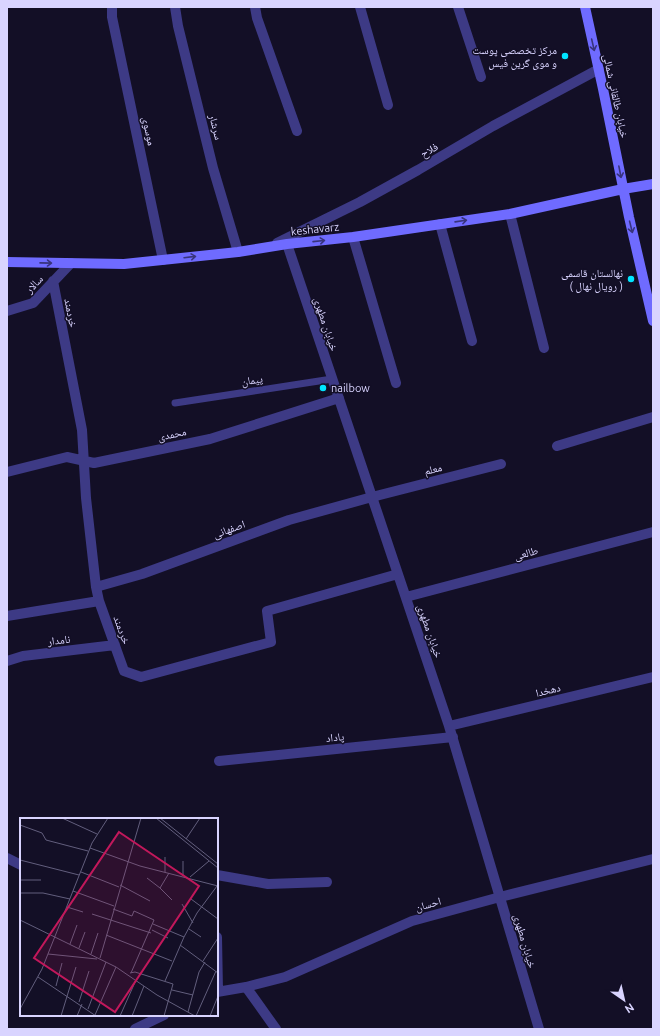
<svg xmlns="http://www.w3.org/2000/svg" width="660" height="1036" font-family="Ubuntu,'Noto Naskh Arabic',sans-serif">
<rect width="100%" height="100%" fill="#130f26"/>
<g fill="none" stroke-linecap="round" stroke-linejoin="round">
<!-- lane -->
<path stroke="#3d3a85" stroke-width="7" d="M175,403L332,379"/>
<!-- street -->
<path stroke="#3d3a85" stroke-width="10" d="M112,7V17L163,260
M175,7L178,26L213,168L238,252
M255,7L257,18L297,131
M360,7L388,105
M458,7L481,77
M510,214L544,348
M440,224L472,341
M353,237L396,383
M277,243L360,202L418,170L493,126L599,69
M287,244L449,726L539,1029
M53,281L82,430L86,498L96,587L99,601L124,671L141,677L271,642L267,611L398,574
M7,311L33,303L71,263
M557,446L653,417
M7,472L67,457L94,463L210,439L339,398
M96,587L142,574L289,520L372,497L501,464
M406,597L653,532
M7,616L99,601
M7,661L23,656L115,645
M449,726L653,677
M219,761L453,737
M7,858L21,865
M217,875L268,884L327,882
M217,937L218,991
M246,987L276,1029
M217,992L246,987L285,977L412,921L500,897L653,859
M135,1029L164,1015"/>
<!-- secondary -->
<path stroke="#6f6bff" stroke-width="10" d="M585,7L603,89L629,217L653,321
M7,262L124,264L238,252L287,244L353,237L510,214L623,189L653,184"/>
</g>
<!-- one-way arrows -->
<defs><path id="oneway-shaft" d="M-6 0H5M1.5-3L5.5 0L1.5 3" fill="none" stroke-width="1.6" stroke-linecap="round" stroke-linejoin="round"/></defs>
<g stroke="#38347d">
<use href="#oneway-shaft" transform="translate(593 45) rotate(77)"/>
<use href="#oneway-shaft" transform="translate(620 172) rotate(79)"/>
<use href="#oneway-shaft" transform="translate(461 221) rotate(-8)"/>
<use href="#oneway-shaft" transform="translate(631 227) rotate(76)"/>
<use href="#oneway-shaft" transform="translate(319 241) rotate(-6)"/>
<use href="#oneway-shaft" transform="translate(190 257) rotate(-7)"/>
<use href="#oneway-shaft" transform="translate(46 263) rotate(1)"/>
</g>
<!-- markers -->
<g fill="#00e5ff" stroke="#130f26" stroke-width="1.5">
<circle cx="565" cy="56" r="4"/>
<circle cx="631" cy="279" r="4"/>
<circle cx="323" cy="388" r="4"/>
</g>
<g text-anchor="middle" dominant-baseline="central" stroke-width="3" stroke-linejoin="round" paint-order="stroke">
<!-- poi labels -->
<g font-size="11" fill="#d9d4ff" stroke="#130f26" text-anchor="end">
<text x="557" y="50">مرکز تخصصی پوست<tspan x="557" dy="13">و موی گرین فیس</tspan></text>
<text x="623" y="273">نهالستان قاسمی<tspan x="623" dy="13">( رویال نهال )</tspan></text>
<text x="331" y="388" text-anchor="start">nailbow</text>
</g>
<!-- street labels -->
<g font-size="11" fill="#d9d4ff" stroke="#130f26">
<text transform="translate(616 96) rotate(78)">خیابان طالقانی شمالی</text>
<text transform="translate(216 127) rotate(76)">سرشار</text>
<text transform="translate(149 131) rotate(78)">موسوی</text>
<text transform="translate(429 150) rotate(-30)">فلاح</text>
<text transform="translate(315 229) rotate(-6)">keshavarz</text>
<text transform="translate(34 284) rotate(-46)">سالار</text>
<text transform="translate(71 313) rotate(79)">خردمند</text>
<text transform="translate(326 324) rotate(72)">خیابان مطهری</text>
<text transform="translate(252 380) rotate(-9)">پیمان</text>
<text transform="translate(172 434) rotate(-12)">محمدی</text>
<text transform="translate(433 469) rotate(-14)">معلم</text>
<text transform="translate(229 529) rotate(-20)">اصفهانی</text>
<text transform="translate(526 553) rotate(-15)">طالعی</text>
<text transform="translate(122 630) rotate(70)">خردمند</text>
<text transform="translate(430 631) rotate(71)">خیابان مطهری</text>
<text transform="translate(59 640) rotate(-7)">نامدار</text>
<text transform="translate(548 690) rotate(-14)">دهخدا</text>
<text transform="translate(335 737) rotate(-6)">پاداد</text>
<text transform="translate(428 904) rotate(-16)">احسان</text>
<text transform="translate(525 941) rotate(74)">خیابان مطهری</text>
</g>
</g>
<!-- overview -->
<g transform="translate(20 818)">
<rect width="198" height="198" fill="#130f26"/>
<path fill="none" stroke="#625e7d" stroke-width="1" d="M42,0L77,16M136,0L198,50M140,0L198,46M0,7L22,15L26,22L68,33M166,21L180,0M70,30L120,48L198,68M145,39V54M0,42L59,57M61,54L99,69M149,55L140,70L152,82M163,58V43M170,59L189,43M127,60L140,70M0,62H21M100,67L130,83M53,73L94,88M0,75H23L50,81M171,81L198,101M162,86L173,105M47,89L63,94M93,91L112,98L114,93L134,102L111,155M72,96L131,115M0,102L96,149L137,177L175,198M133,106L164,119M169,111L181,119M132,112L148,120M86,117L152,143M50,126L57,107M160,127L198,155M59,130L65,114M28,136L77,141M71,136L78,115M80,140L121,0M183,143L198,120M110,155L115,154L153,166L144,198M18,159L76,198M145,163L164,119L177,95L197,68M36,168L42,145M152,172L173,177M59,184L69,153M0,191L22,151L72,25L88,0M68,191L86,144M168,194L179,154L185,144M75,197L96,149M41,198L56,149M57,198L62,186M100,198L116,162M112,198L124,168M176,198L196,153M190,198L198,178"/>
<path fill="#c2185b" fill-opacity="0.15" stroke="#c2185b" stroke-width="2" d="M99,14L179,68L95,194L14,140Z"/>
<rect width="198" height="198" fill="none" stroke="#d9d4ff" stroke-width="2"/>
</g>
<!-- border -->
<rect width="660" height="1036" fill="none" stroke="#d9d4ff" stroke-width="16"/>
<!-- north arrow -->
<g transform="translate(624 1000) rotate(146)" stroke="#130f26" stroke-width="3" paint-order="stroke">
<path d="M0-3L7 15L0 10L-7 15Z" fill="#d9d4ff"/>
<text y="-6" font-size="11" font-weight="bold" text-anchor="middle" fill="#d9d4ff">N</text>
</g>
</svg>
